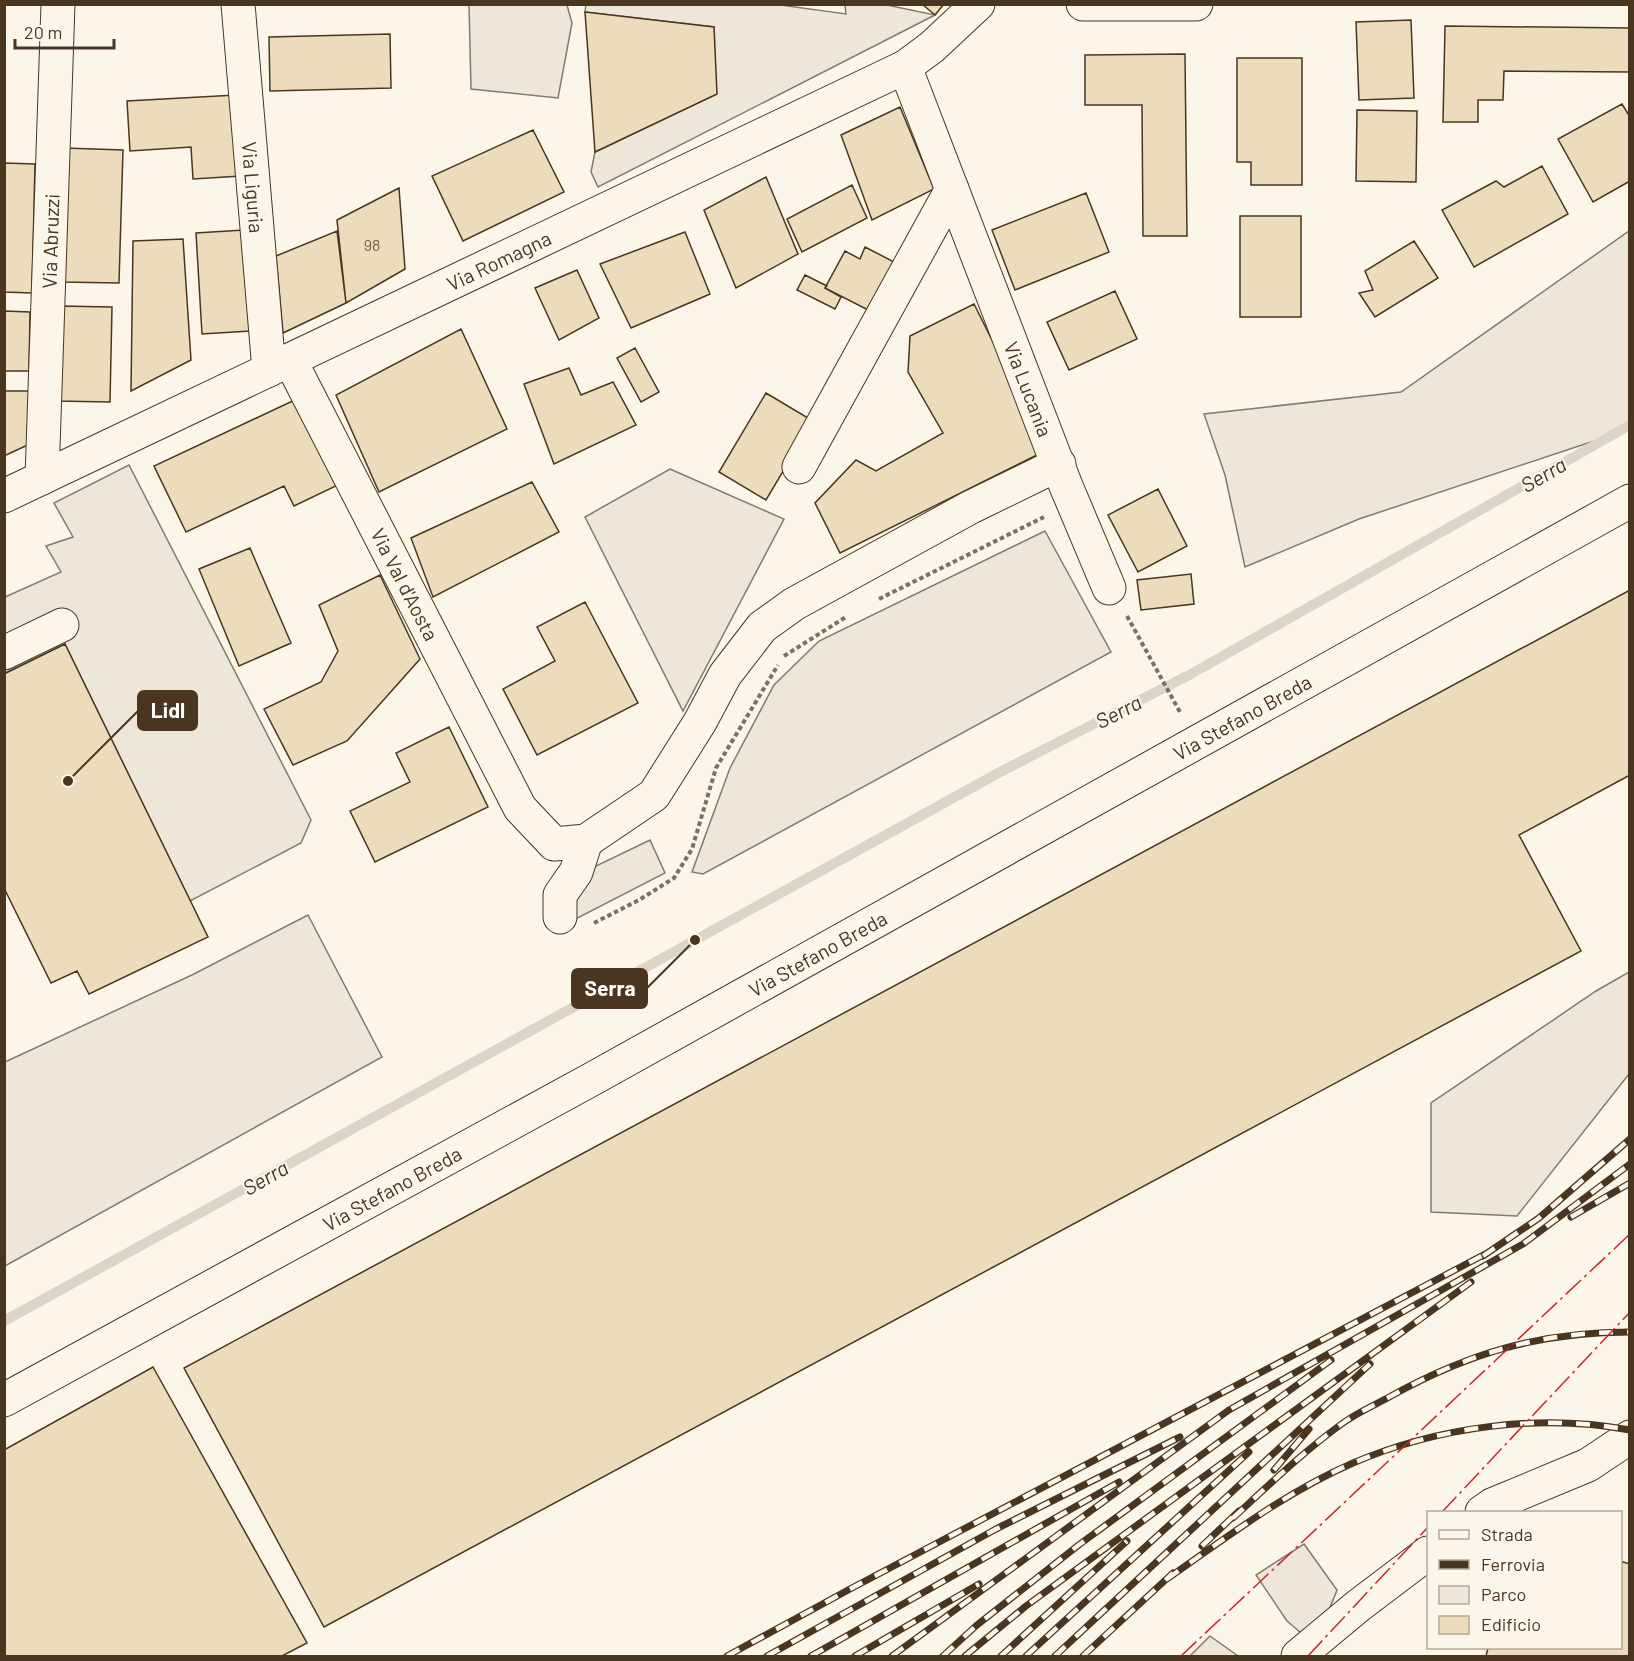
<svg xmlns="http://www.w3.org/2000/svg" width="1634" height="1661" font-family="Barlow,sans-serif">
<rect width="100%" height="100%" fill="#fbf6e9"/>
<!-- green -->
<path fill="#ede6d9" stroke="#887966" stroke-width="1.5" d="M469,5H567L572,23L558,98L471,89Z
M1629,231V423L1603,438L1359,519L1245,567L1225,475L1204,414L1401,392Z
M670,469L784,519L683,711L585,517Z
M1045,531L1111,652L703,874L692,872L730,768L774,685L819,641Z
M1629,972V1074L1517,1216L1431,1212V1103L1596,991Z
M1304,1544L1337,1590L1315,1645L1287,1621L1256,1575Z
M1210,1636L1238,1656H1190Z"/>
<!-- parking -->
<path fill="#ede7d9" stroke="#887966" stroke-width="1.5" d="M586,4H773L846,14L845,5L882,4L935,15L598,187L591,172L595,152L716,94L714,27L585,12Z
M129,465L311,820L301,843L190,901L65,644L5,673V597L61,572L46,546L73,537L54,503Z
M650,840L665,873L562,926L546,890Z
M308,915L382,1057L5,1266V1062L194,974Z"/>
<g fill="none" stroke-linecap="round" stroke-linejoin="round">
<!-- stream -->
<path stroke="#dcd4c6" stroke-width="10" d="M4,1321L1002,771L1191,674L1630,425"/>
</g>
<!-- building -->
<path fill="#ecdcbc" stroke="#4a3520" stroke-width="1.5" d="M922,4H944L935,15Z
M585,12L714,27L717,94L595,152Z
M1411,20L1414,98L1359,100L1356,22Z
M1445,26L1630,28V72L1504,71L1503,100H1478V122H1443Z
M390,34L391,88L270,91L269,37Z
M1185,54L1187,236H1143L1142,105H1085V55Z
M1237,58H1302V185H1251V162H1237Z
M236,95L241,176L193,179L191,147L130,151L127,101Z
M1622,104L1630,117V181L1593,202L1558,139Z
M900,107L934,189L872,220L841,135Z
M1357,110L1417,111L1416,182L1356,181Z
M533,130L564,192L463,241L432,176Z
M64,148L123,150L119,283L61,282Z
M4,163L35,164L32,293L4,292Z
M1542,166L1568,214L1474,267L1442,210L1496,181L1504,187Z
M766,177L798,254L736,288L704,210Z
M852,185L867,218L802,252L787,219Z
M399,188L405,269L346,303L337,220Z
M1086,193L1109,252L1015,290L992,230Z
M1240,216H1301V317H1240Z
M244,230L250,331L202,334L196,233Z
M337,231L346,303L283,333L276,256Z
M685,232L710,294L631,328L600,264Z
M183,239L191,360L131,391L133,241Z
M1414,241L1438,278L1375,317L1359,293L1373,290L1365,271Z
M865,247L896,263L872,312L825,288L845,251L860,259Z
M577,270L599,318L559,340L535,288Z
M805,275L827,286L825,288L841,297L835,309L797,290Z
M1115,291L1137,339L1069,370L1047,322Z
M974,304L1047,450L840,553L815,503L856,460L876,471L943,433L908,372L910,336Z
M59,306L112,307L110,402L57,401Z
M4,311L30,312L29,371H4Z
M461,329L507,429L379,492L336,395Z
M635,348L659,392L641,402L617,358Z
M569,368L581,395L613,382L636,425L554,464L524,384Z
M4,391H33L32,443L4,456Z
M766,393L813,421L766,500L719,472Z
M299,398L340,484L294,506L284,486L186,532L154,466Z
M532,482L559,532L433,597L411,538Z
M1158,489L1187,546L1138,572L1108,515Z
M250,548L291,643L239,666L199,569Z
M1191,574L1194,604L1141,610L1137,580Z
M380,575L420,659L347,741L293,765L264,709L321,682L338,651L319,605Z
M1630,590V775L1519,835L1581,951L324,1627L184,1368Z
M585,602L638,703L537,755L503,689L555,661L537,627Z
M65,644L208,937L89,994L77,971L51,983L4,888V674Z
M449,727L488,807L375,862L350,811L410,782L396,753Z
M153,1367L307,1643L282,1656H4V1450Z
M1620,1561L1630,1564V1656H1486L1488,1648H1620Z"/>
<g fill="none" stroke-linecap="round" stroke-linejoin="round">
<!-- minor casing -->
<g stroke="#4a3520" stroke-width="35">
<g id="minor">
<path id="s1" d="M238,4L269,370"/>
<path d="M1083,4H1196"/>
<path id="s2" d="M905,67L1066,486L1109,588"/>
<path id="s3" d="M290,360L520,808L554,844L586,841L654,795L700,722L725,675L762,627L794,604L971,507L1059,464"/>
<path d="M799,467L952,189"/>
<path id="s4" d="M42,478L58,4"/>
<path d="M4,653L62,625"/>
<path d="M560,917V895L576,872L586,841"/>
<path id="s5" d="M4,1400L594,1078L1630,501"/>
<path d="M1482,1512L1492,1505L1588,1465L1630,1437"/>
<path d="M1298,1656L1358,1606L1428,1553"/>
</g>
</g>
<!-- major casing -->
<g stroke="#4a3520" stroke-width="35">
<g id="major">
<path id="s6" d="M4,496L905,67L932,47L978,4"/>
</g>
</g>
<!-- path -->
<path stroke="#7f6f5c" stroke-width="4" stroke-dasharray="4.5 3" stroke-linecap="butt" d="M879,599L1044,517
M1127,616L1181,714
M784,656L846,617
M594,923L639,900L674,878L692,849L716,768L778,665"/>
<!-- minor -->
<use href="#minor" stroke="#fbf6e9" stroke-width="33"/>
<!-- major -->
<use href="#major" stroke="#fbf6e9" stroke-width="33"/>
<!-- rail casing -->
<g stroke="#4a3520" stroke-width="7">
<path id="rail" d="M1571,1217L1630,1183
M1483,1256L1539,1218L1630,1139
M1274,1470L1309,1429
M1233,1518C1269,1485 1304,1451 1343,1423C1358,1412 1375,1405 1391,1396C1469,1353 1539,1332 1630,1332
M1202,1546L1239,1511
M1167,1579C1227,1537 1286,1492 1353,1463C1437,1427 1539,1413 1630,1430
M727,1656L850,1589L1489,1252
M767,1656L996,1529L1180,1437
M811,1656L1119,1482
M855,1656L979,1584
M892,1656L1229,1410L1523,1244L1630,1164
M943,1656L977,1625L1080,1544L1331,1360
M965,1656L1026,1606L1471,1282
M1001,1656L1127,1541
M1026,1656L1249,1452
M1055,1656L1370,1364
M1083,1656L1173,1573"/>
</g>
<!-- rail -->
<use href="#rail" stroke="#fbf6e9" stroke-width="4.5" stroke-dasharray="14" stroke-linecap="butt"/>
<!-- power -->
<path stroke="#c62828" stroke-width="1.5" stroke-dasharray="21 4.5 3 4.5" stroke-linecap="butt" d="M1442,1512L1630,1312
M1181,1656L1630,1234
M1308,1656L1428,1527"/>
</g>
<g text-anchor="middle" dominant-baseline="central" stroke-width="4.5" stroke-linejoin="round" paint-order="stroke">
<!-- number labels -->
<g font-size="16" fill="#725f47">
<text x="372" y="244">98</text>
</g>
<!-- street labels -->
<g font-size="20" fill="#4a3520" stroke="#fbf6e9">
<text stroke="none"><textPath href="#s1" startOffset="184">Via Liguria</textPath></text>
<text stroke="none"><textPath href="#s4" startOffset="237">Via Abruzzi</textPath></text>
<text stroke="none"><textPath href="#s6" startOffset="548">Via Romagna</textPath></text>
<text stroke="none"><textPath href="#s2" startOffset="345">Via Lucania</textPath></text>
<text stroke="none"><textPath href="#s3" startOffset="252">Via Val d'Aosta</textPath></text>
<text stroke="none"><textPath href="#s5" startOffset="1414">Via Stefano Breda</textPath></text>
<text stroke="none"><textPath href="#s5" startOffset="928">Via Stefano Breda</textPath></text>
<text stroke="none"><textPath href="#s5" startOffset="442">Via Stefano Breda</textPath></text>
</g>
<!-- water labels -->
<g font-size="21" font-style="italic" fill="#4a3520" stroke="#fbf6e9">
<text transform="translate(1543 474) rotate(-30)">Serra</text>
<text transform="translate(1118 711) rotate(-27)">Serra</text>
<text transform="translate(265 1177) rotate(-29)">Serra</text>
</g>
</g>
<!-- callouts -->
<path fill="none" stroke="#4a3520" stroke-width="2" d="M68 781L138 711M695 940L647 988"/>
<g fill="#4a3520" stroke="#fbf6e9" stroke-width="2">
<circle cx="68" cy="781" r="6"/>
<circle cx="695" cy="940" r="6"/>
</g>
<g fill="#4a3520" stroke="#4a3520" stroke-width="2">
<rect x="138" y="691" width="59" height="39" rx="6"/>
<rect x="572" y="969" width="75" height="39" rx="6"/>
</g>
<g font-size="21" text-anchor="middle" font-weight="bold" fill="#fff">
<text x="168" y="718">Lidl</text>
<text x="610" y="996">Serra</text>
</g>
<!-- border -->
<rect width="1634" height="1661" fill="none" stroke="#4a3520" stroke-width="12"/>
<!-- legend -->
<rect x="1427" y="1511" width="195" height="138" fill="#fbf6e9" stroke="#b4a999" stroke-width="1.5"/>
<rect x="1439" y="1530" width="30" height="9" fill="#fbf6e9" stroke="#b4a999" stroke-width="1.5"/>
<text x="1481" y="1541" font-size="18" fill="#4a3520">Strada</text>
<rect x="1439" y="1560" width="30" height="9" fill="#4a3520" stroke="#b4a999" stroke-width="1.5"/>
<text x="1481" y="1571" font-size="18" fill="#4a3520">Ferrovia</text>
<rect x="1439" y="1586" width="30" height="18" fill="#ede6d9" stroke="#b4a999" stroke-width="1.5"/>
<text x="1481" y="1601" font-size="18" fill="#4a3520">Parco</text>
<rect x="1439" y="1616" width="30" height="18" fill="#ecdcbc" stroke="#b4a999" stroke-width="1.5"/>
<text x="1481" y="1631" font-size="18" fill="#4a3520">Edificio</text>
<!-- scale -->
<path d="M15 39v9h99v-9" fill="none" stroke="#4a3520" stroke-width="3"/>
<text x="24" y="39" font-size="18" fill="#4a3520" stroke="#fbf6e9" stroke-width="4.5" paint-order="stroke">20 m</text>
</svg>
